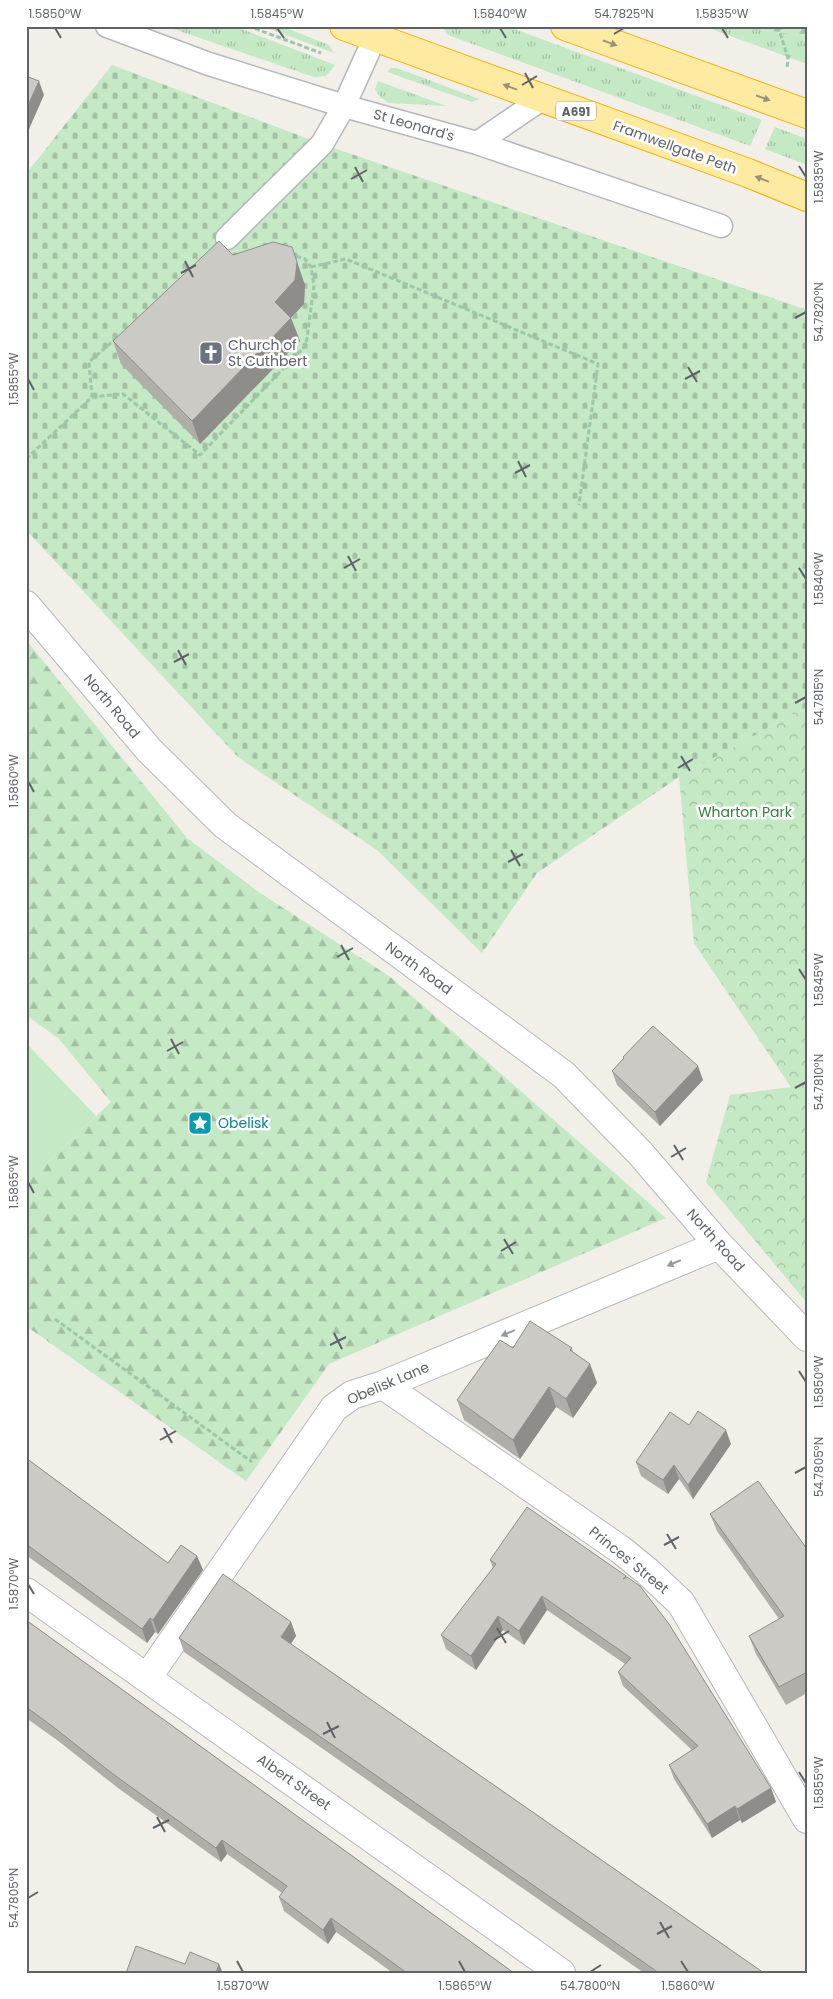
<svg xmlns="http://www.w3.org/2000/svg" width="833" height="1999" font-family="Poppins,sans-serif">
<defs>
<pattern id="grass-tufts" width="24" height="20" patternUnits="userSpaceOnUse" patternTransform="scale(1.25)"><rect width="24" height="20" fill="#c5e8c5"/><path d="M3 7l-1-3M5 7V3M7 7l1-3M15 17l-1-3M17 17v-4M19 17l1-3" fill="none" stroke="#a3c0a4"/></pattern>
<pattern id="forest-firs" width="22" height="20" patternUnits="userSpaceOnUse" patternTransform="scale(1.25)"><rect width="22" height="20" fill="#c5e8c5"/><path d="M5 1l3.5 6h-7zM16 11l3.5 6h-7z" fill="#a3c0a4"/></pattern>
<pattern id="cemetery-stones" width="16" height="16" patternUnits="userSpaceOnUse" patternTransform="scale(1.25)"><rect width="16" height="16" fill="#c5e8c5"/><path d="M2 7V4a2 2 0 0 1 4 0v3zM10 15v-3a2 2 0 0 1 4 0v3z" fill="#a3c0a4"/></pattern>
<pattern id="park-crowns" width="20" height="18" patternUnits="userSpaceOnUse" patternTransform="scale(1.25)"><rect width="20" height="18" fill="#c5e8c5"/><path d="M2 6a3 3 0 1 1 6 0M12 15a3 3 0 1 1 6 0" fill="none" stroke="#a3c0a4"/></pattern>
</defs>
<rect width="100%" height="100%" fill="#f1efe8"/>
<!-- grass -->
<path fill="url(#grass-tufts)" d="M165,26H234L335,65L326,76L314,77Z
M262,26H281L329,45L334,53Z
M442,26H506L762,120L750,146L448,35Z
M703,26H737L807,36V64Z
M391,68H397L479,99L472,102L387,72Z
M378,81L447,106L389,103L380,97L375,89Z
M775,127L807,139V165L765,149Z"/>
<!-- forest -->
<path fill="url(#forest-firs)" d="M737,26H807V36Z
M26,640L187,838L260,893L389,976L666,1218L329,1364L246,1481L26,1326V1183L111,1102L59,1039L26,1015Z"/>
<!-- cemetery -->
<path fill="url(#cemetery-stones)" d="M112,65L322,144L807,310V707L679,777L537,873L482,953L377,850L239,758L26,530V174Z"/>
<!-- park -->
<path fill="url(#park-crowns)" d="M807,707V1303L706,1182L730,1095L791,1087L694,943L679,777Z"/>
<!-- garden -->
<path fill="#c5e8c5" d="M26,1043L96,1116L26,1183Z"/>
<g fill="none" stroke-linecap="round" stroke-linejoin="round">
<!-- service casing -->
<g stroke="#b5b8bc" stroke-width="25">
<path id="service" d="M107,26L209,64L344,106L477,143L721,226
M477,143L542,99
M227,238L322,144L344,106L380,26"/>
</g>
<!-- minor casing -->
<g stroke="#b5b8bc" stroke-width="30">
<path id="minor" d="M26,605L149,750L225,825L564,1075L640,1153L719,1245L807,1337
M383,1385L621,1550L648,1572L681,1603L807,1819
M26,1592L561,1973
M147,1678L334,1408L352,1395L383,1385L719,1245"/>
</g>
<!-- trunk casing -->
<g stroke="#f9ab00" stroke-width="30">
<path id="trunk" d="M344,26L748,173L807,197
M565,26L807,114"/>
</g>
<!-- path -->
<path stroke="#9cc7a9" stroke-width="3" stroke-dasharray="5 2.5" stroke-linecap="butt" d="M248,26L321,53
M778,26L788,58L787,69
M311,267L346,259L598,364L579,505
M92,397L123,394L200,455L306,345L314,286L311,267L305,259L292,255
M26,459L92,397L89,362L115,339
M55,1319L252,1462"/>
<!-- service -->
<use href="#service" stroke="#fff" stroke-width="22"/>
<!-- minor -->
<use href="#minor" stroke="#fff" stroke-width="28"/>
<!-- trunk -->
<use href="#trunk" stroke="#feeaa1" stroke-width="28"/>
</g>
<!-- wall -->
<path fill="#afaea9" d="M233,255L305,285L304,304L291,318L300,341L200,444L121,364L113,341Z
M623,1057L703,1080L660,1126L617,1085L612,1071L623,1059Z
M513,1348H572L573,1352L590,1364L597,1383L573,1418L556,1407L520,1459L464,1420L457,1400Z
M689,1425L731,1444L693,1499L679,1479L668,1494L641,1476L636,1462Z
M26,1458L168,1563L197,1556L203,1570L158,1634L155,1632L147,1643L26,1555Z
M710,1514L807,1549V1693L786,1705L756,1654L749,1636L779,1619L717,1531Z
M490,1560L626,1576L771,1788L776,1802L742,1823L740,1820L712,1838L674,1779L669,1765L692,1750L623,1686L618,1672L625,1664L547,1610L524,1645L503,1630L476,1670L446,1649L441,1635L493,1568Z
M26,1620L514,1973H393L336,1932L328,1944L284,1911L279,1897L282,1893L227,1854L221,1862L118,1788L57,1740L26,1718Z
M291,1622L296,1636L291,1644L764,1973H644L184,1652L179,1638Z"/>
<!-- shaded-wall -->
<path fill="#8f8d8a" d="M39,81L44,95L26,136V110Z
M292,247L305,285L304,304L283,326L275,302Z
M291,318L300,341L200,444L192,421Z
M698,1066L703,1080L660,1126L655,1112Z
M590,1364L597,1383L573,1418L566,1399Z
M549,1387L556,1407L520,1459L513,1440Z
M726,1430L731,1444L693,1499L688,1485Z
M674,1465L679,1479L668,1494L663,1480Z
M197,1556L203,1570L158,1634L153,1620Z
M542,1596L547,1610L524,1645L519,1631Z
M498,1616L503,1630L476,1670L471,1656Z
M150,1618L155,1632L147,1643L142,1629Z
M291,1622L296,1636L286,1651L281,1637Z
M771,1788L776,1802L742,1823L737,1809Z
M735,1806L740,1820L712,1838L707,1824Z
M222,1840L227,1854L221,1862L216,1848Z
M331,1918L336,1932L328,1944L323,1930Z
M219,1964L222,1971L221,1973H216Z"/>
<!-- building -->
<path fill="#cccac5" stroke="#8f8d8a" d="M26,76L39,81L26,110Z
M219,241L233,255L273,242L292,247L297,262L295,280L275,302L291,318L192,421L113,341Z
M653,1026L698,1066L655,1112L612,1071L624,1058L623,1057Z
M530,1321L572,1348L570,1350L590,1364L566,1399L549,1387L513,1440L457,1400L500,1340L513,1348Z
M698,1411L726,1430L688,1485L674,1465L663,1480L636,1462L670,1412L689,1425Z
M26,1458L168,1563L181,1545L197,1556L153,1620L150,1618L142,1629L26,1544Z
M758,1481L807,1549V1672L779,1687L749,1636L784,1616L710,1514Z
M527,1507L626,1576L623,1579L627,1577L640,1586L669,1624L771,1788L737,1809L735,1806L707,1824L669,1765L698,1746L618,1672L631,1658L542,1596L519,1631L498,1616L471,1656L441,1635L496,1564L490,1560Z
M223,1574L291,1622L281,1637L764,1973H659L179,1638Z
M26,1620L514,1973H407L331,1918L323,1930L279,1897L287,1886L222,1840L216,1848L113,1774L52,1726L26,1707Z
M136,1946L185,1964L190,1952L219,1964L216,1973H126Z"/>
<!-- one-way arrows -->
<defs><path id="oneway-solid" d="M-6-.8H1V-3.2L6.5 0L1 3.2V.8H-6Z" transform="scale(1.25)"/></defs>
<g fill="#97927c">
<use href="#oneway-solid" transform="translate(610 43) rotate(20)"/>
<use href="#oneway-solid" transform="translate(510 87) rotate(-160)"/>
<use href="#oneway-solid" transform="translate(763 98) rotate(20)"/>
<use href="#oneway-solid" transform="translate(762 179) rotate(-158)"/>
</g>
<g fill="#979a9d">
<use href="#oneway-solid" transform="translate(674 1263) rotate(157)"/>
<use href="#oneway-solid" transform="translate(508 1333) rotate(157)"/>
</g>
<!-- ticks -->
<path fill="none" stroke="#5f6368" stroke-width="2" d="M55,28L61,38M277,28L284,38M500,28L506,38M722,28L728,38M614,34L624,28M525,73L533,88M522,85L537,76M799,166L806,177M355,167L363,182M351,179L367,170M185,261L193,277M181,273L196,265M795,318L806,312M688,367L697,382M28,379L34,390M685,379L700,371M518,461L526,477M515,473L530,465M348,556L356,571M344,568L360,559M799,568L806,579M178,650L186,665M174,662L189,654M795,703L806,697M681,756L690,771M678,768L693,759M28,781L34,792M511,850L520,866M508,862L523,854M341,945L349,960M337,957L353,948M799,969L806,980M171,1039L179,1054M167,1051L183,1042M795,1088L806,1082M674,1145L683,1160M671,1157L686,1148M28,1182L34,1193M504,1239L513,1254M501,1251L516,1242M334,1333L342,1349M330,1345L346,1337M799,1371L806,1382M164,1428L172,1443M160,1440L176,1431M795,1473L806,1467M667,1534L676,1549M664,1545L679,1537M28,1584L34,1594M497,1628L506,1643M494,1640L509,1631M327,1722L335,1738M323,1734L339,1726M799,1772L806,1783M157,1817L165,1832M153,1828L169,1820M28,1898L38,1892M660,1922L669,1938M657,1934L672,1926M237,1961L243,1972M459,1961L465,1972M681,1961L688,1972M590,1972L601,1965"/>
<!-- icons -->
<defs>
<g id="church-square" transform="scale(1.25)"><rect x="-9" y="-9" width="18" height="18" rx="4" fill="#6b7280" stroke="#fff"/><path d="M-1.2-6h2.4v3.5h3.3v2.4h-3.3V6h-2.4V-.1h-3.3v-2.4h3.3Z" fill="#fff"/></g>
<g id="sight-square" transform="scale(1.25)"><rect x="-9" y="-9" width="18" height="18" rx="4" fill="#0f9aa8" stroke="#fff"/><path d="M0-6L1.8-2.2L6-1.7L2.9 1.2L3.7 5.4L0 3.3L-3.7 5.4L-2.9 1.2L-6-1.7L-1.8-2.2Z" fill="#fff"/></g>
</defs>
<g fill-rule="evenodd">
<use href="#church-square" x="211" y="353"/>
<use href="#sight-square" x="200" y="1123"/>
</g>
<g text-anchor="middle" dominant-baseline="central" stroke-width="5" stroke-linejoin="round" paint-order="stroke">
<!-- shield labels -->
<rect fill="#fff" stroke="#8f9295" stroke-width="1" x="556" y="101.5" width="40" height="19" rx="4"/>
<g font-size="12" font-weight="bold" fill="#5f6368">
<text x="576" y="111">A691</text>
</g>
<!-- street labels -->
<g font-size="14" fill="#5f6368" stroke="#fff">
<text transform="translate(414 125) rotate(16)">St Leonard's</text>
<text transform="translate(675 147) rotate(20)">Framwellgate Peth</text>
<text transform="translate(112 706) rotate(50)">North Road</text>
<text transform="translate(419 968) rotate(36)">North Road</text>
<text transform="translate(716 1240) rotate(48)">North Road</text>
<text transform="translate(388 1383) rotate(-23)">Obelisk Lane</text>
<text transform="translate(629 1560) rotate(39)">Princes' Street</text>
<text transform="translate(294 1782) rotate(35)">Albert Street</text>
</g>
<!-- worship labels -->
<g font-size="14" fill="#5b616d" stroke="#fff" text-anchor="start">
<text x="228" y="345">Church of<tspan x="228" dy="16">St Cuthbert</tspan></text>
</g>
<!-- park labels -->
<g font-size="14" fill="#348238" stroke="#fff">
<text x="745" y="812">Wharton Park</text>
</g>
<!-- culture labels -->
<g font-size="14" fill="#0d838f" stroke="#fff" text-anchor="start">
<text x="218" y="1123">Obelisk</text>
</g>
</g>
<!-- border -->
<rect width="833" height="1999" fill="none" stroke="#ffffff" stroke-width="55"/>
<rect x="28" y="28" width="778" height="1944" fill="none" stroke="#5f6368" stroke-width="2"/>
<g font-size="12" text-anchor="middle" fill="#5f6368">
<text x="55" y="18">1.5850°W</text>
<text x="277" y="18">1.5845°W</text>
<text x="500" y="18">1.5840°W</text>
<text x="624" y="18">54.7825°N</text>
<text x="722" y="18">1.5835°W</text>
<text transform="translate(819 177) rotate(-90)" y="4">1.5835°W</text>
<text transform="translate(819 312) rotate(-90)" y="4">54.7820°N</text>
<text transform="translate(14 379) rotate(-90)" y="4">1.5855°W</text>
<text transform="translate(819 579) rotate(-90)" y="4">1.5840°W</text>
<text transform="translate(819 697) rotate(-90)" y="4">54.7815°N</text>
<text transform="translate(14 781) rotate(-90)" y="4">1.5860°W</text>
<text transform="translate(819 980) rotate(-90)" y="4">1.5845°W</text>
<text transform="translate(819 1082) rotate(-90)" y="4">54.7810°N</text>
<text transform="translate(14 1182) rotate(-90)" y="4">1.5865°W</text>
<text transform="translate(819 1382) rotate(-90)" y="4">1.5850°W</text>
<text transform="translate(819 1467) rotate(-90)" y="4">54.7805°N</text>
<text transform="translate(14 1584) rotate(-90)" y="4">1.5870°W</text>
<text transform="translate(819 1783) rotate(-90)" y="4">1.5855°W</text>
<text transform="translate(14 1898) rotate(-90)" y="4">54.7805°N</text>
<text x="243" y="1990">1.5870°W</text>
<text x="465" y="1990">1.5865°W</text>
<text x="590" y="1990">54.7800°N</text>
<text x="688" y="1990">1.5860°W</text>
</g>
</svg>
